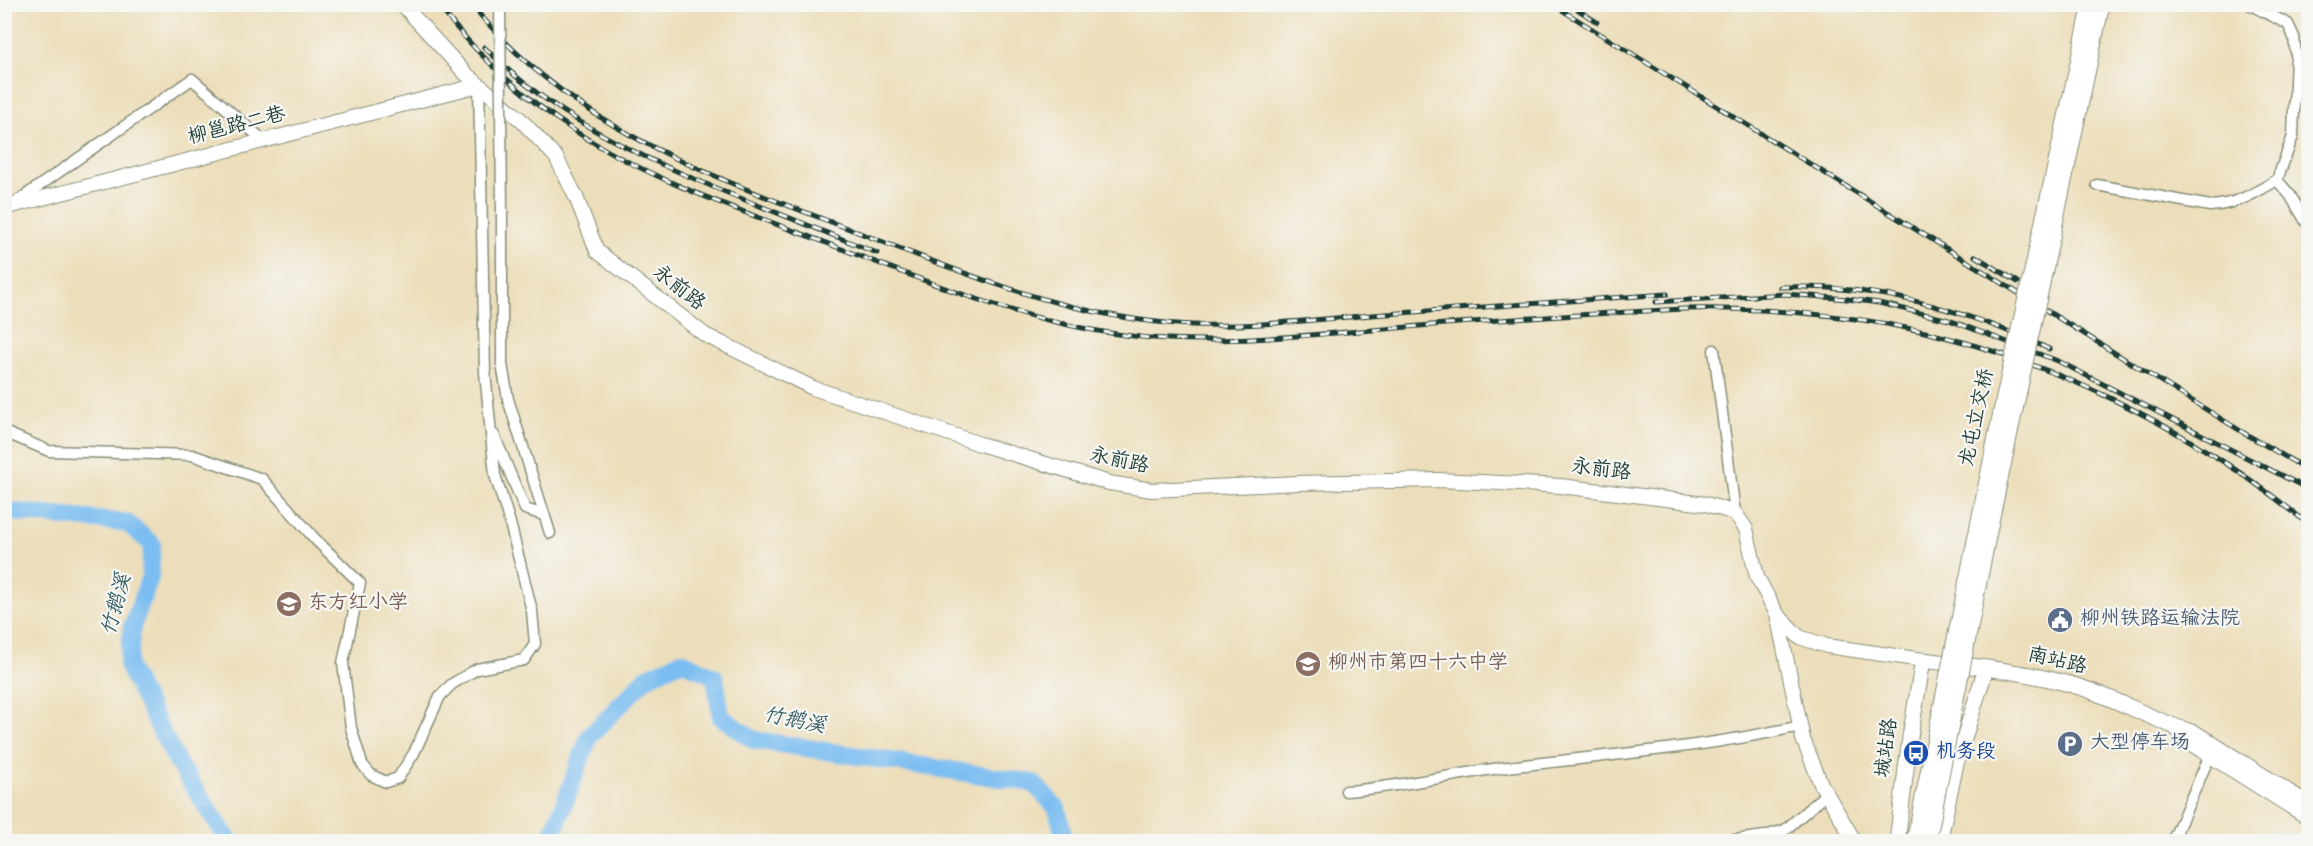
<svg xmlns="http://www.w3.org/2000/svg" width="2313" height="846" font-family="Dekko,'LXGW WenKai TC',sans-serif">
<rect width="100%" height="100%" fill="#f6f6f2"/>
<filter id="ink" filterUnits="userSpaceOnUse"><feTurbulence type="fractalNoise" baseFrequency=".0167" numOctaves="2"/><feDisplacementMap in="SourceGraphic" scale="12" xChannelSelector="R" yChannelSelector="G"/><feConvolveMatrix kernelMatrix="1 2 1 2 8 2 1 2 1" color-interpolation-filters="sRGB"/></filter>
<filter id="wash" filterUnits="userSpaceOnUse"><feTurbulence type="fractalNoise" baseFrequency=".008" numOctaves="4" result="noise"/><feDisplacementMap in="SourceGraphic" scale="24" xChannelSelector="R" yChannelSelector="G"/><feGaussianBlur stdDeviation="1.35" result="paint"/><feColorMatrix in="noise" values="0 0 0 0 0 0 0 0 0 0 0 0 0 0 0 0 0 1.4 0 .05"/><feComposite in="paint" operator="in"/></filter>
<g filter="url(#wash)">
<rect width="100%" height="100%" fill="#ecdeba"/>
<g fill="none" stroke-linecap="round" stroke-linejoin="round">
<!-- river -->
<path stroke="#7bbef1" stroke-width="18" d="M4,511L127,523L152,544L150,577L132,627L128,667L177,762L230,842
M550,842L589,737L646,678L682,661L715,677L721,717L754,740L1033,783L1057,808L1065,842"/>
</g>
</g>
<g filter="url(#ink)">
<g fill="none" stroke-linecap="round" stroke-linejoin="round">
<!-- minor casing -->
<g stroke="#868e77" stroke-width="13">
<path id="minor" d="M2249,4L2288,24L2294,37L2296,55L2293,136L2277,180L2290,195L2308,225
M2097,185L2210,206C2238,204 2253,194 2277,180
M16,202L192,79L263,140
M502,212V364L508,399L550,533
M1714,350L1735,513
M4,432L49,451L192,455L262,479L315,539L360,583L343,663L351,728L362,764L371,775L386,782L398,778L414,753L440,696L452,684L477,669L524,660L535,644L532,611L510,523L495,475L485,372L479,85
M494,435L525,509L544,515
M1346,791C1400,787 1453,774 1508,767C1605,755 1705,748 1800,726
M1720,842L1765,836L1785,830L1827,793
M2172,842L2210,755"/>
</g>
<!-- tertiary casing -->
<g stroke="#868e77" stroke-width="16">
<path id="tertiary" d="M402,4L466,74L520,119L556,157L576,197L597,251L705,335L813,388L980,444L1109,483L1152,490L1297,483L1439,480L1561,486L1706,504L1735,513L1746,529L1757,577L1777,614L1799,637L1827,646L1923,660
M4,208L479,85
M1777,614L1803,739L1821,784L1855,842"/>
</g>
<!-- secondary casing -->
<g stroke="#868e77" stroke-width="17">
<path id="secondary" d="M2176,728L2189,742L2308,817
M1897,842L1910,737L1923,660C1972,666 2029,672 2076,686C2118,698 2154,722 2195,733L2308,804
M1939,842L1956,764L1986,668"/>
</g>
<!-- minor -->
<use href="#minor" stroke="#fff" stroke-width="10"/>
<!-- tertiary -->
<use href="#tertiary" stroke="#fff" stroke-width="14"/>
<!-- secondary -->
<use href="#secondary" stroke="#fff" stroke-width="15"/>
<!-- rail casing -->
<g stroke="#1f3d34" stroke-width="5">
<path id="rail" d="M437,4C476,54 522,97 575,131C648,179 732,207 813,238C927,281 1044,333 1168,339C1244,343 1320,334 1396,328C1492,320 1588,314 1684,309C1752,308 1820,312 1887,324C2038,352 2191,427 2308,524
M471,4C576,133 717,178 865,235C973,277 1075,319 1192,325C1252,327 1312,320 1372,315C1470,308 1568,301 1667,294
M1552,4L2244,433L2308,470
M1569,4L1597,22
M484,47C558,122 655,164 750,202C793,219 835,236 877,253
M1975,256L2018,282
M1780,287C1876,284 1963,309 2049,349
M1656,302L1785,294L1848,299L1879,303L1949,320L2058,361L2308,489"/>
</g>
<!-- rail -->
<use href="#rail" stroke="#f6f6f2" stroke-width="3" stroke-dasharray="9" stroke-linecap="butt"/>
<!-- minor-bridge casing -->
<g stroke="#868e77" stroke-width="13" stroke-linecap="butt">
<path id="minor-bridge" d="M500,4L502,212"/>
</g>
<!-- secondary-bridge casing -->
<g stroke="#868e77" stroke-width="17" stroke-linecap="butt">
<path id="secondary-bridge" d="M1914,842L2003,402L2091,4
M1928,842L1990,526L2102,4"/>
</g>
<!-- minor-bridge -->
<use href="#minor-bridge" stroke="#fff" stroke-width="10"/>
<!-- secondary-bridge -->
<use href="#secondary-bridge" stroke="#fff" stroke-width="15"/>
</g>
</g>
<!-- icons -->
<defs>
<g id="school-disc" transform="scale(1.35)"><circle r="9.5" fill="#8d6e63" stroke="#f6f6f2"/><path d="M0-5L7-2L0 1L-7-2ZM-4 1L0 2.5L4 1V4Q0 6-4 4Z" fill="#fff"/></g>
<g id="civic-disc" transform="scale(1.35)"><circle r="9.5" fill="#5c6f8a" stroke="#f6f6f2"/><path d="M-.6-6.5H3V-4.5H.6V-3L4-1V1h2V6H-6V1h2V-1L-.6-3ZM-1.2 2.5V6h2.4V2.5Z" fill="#fff"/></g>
<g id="parking-disc" transform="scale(1.35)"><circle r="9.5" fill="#5c6f8a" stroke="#f6f6f2"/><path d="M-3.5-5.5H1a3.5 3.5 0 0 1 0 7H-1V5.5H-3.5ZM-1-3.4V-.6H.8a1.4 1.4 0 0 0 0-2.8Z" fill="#fff"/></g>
<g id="bus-disc" transform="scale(1.35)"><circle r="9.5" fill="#1a4fb4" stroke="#f6f6f2"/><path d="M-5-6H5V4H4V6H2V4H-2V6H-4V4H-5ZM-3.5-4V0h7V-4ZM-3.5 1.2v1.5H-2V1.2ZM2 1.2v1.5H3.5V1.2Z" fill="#fff"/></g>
</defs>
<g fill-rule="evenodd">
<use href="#school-disc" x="289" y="604"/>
<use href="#civic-disc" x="2060" y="620"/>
<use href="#school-disc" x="1308" y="664"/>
<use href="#parking-disc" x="2070" y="744"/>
<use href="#bus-disc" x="1916" y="753"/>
</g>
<g text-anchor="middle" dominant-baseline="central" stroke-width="4.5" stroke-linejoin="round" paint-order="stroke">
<!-- street labels -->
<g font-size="20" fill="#1f3d34" stroke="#f6f6f2">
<text transform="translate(237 127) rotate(-14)">柳邕路二巷</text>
<text transform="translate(678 289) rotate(38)">永前路</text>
<text transform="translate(1978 418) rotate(-78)">龙屯立交桥</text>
<text transform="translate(1119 462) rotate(12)">永前路</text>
<text transform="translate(1601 471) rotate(7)">永前路</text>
<text transform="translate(2057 662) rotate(13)">南站路</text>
<text transform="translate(1888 748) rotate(-82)">城站路</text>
</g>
<!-- education labels -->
<g font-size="20" fill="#785e54" stroke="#f6f6f2" text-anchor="start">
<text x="308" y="604">东方红小学</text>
<text x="1328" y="664">柳州市第四十六中学</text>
</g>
<!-- service labels -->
<g font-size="20" fill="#4e5e75" stroke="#f6f6f2" text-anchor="start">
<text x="2080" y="620">柳州铁路运输法院</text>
<text x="2090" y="744">大型停车场</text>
</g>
<!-- transit labels -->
<g font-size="20" fill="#164399" stroke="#f6f6f2" text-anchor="start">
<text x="1936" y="753">机务段</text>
</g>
<!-- water labels -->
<g font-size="21" font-style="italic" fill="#365d63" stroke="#f6f6f2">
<text transform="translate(118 605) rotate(-75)">竹鹅溪</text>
<text transform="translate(794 722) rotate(11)">竹鹅溪</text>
</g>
</g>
<!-- margin -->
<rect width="2313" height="846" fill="none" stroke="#f6f6f2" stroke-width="24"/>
</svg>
